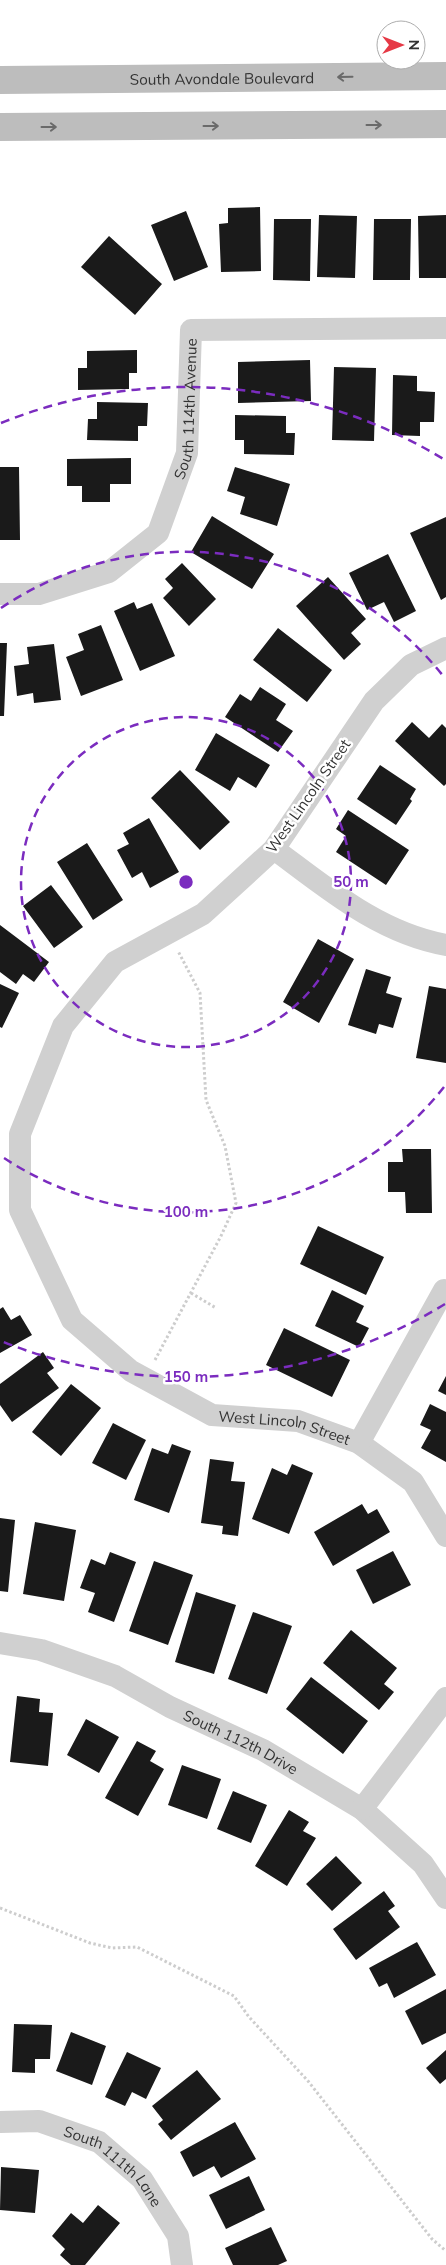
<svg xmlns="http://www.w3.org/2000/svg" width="446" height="2265" font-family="Mulish,sans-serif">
<rect width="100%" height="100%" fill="#fff"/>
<!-- building -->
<path fill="#1a1a1a" d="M260,207L261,271L221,272L219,224L228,223V208Z
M186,211L208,267L174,281L151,225Z
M319,215L357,216L355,278L317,277Z
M446,215V278H419L418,216Z
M274,219H311L310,281L273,280Z
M374,219H411L410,280H373Z
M109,236L162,284L135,315L81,267Z
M137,350V373H129V389L78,390V368H87V351Z
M310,360L311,401L238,403V362Z
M334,367L376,368L374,441L332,440Z
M393,375L417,376V391L435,392L434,422H420V436L392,435Z
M97,402L148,403L147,426H138V441L87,440L88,419H97Z
M235,415L286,416V433H295L294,455L244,454V440H235Z
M131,458V484H110V502H82V486H67V459Z
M0,467H19L20,540H0Z
M235,467L290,484L277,526L240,514L245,497L227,491Z
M212,516L274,554L252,589L191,552Z
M446,517V597L441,600L410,533Z
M388,554L416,611L394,622L384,602L367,610L349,573Z
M182,563L216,599L189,626L163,598L173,588L165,579Z
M328,577L366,619L351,633L361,644L344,660L296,606Z
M134,602L137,609L152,603L175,656L140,671L114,611Z
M101,625L123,680L81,696L66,657L84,650L78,634Z
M278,628L332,670L307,702L253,660Z
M0,643H7L4,716H0Z
M54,644L61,700L34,703L33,693L17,696L14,666L29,664L27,647Z
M260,687L286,704L276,720L293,731L278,752L225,717L240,694L251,701Z
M412,722L429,738L442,724L446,728V784L444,786L395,741Z
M216,733L270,765L256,788L238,777L230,791L195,770Z
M380,765L416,789L410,799L412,801L396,825L357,799Z
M180,770L230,822L200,850L151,798Z
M348,810L409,850L386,885L336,852L346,836L336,829Z
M149,818L179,872L150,888L142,872L132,878L117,850L129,844L123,833Z
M87,843L123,900L93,920L57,862Z
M51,885L83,927L54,948L23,906Z
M0,925L49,962L34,982L23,974L16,984L0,972Z
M318,939L354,959L319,1023L283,1002Z
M366,969L391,977L386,993L402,998L393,1028L379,1024L376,1034L348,1025Z
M0,984L19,993L2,1028L0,1027Z
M429,986L446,989V1063L416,1058Z
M402,1149H431L432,1213H406L405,1192H388V1162H403Z
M318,1226L384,1257L366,1295L300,1264Z
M332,1290L364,1306L356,1322L369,1328L359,1347L315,1326Z
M3,1307L11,1320L20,1315L32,1335L0,1353V1309Z
M284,1328L350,1360L332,1397L266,1365Z
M43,1352L54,1368L47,1373L59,1388L12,1422L0,1405V1384Z
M446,1376V1395L438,1391Z
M71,1384L101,1408L61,1456L32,1432Z
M430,1404L446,1412V1462L421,1448L431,1430L420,1425Z
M113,1423L146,1440L126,1480L92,1463Z
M172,1444L191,1451L169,1513L134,1500L152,1448L168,1454Z
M210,1459L234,1462L231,1481L245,1482L238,1536L222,1534L223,1526L201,1523Z
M292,1464L313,1473L289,1534L252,1519L272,1468L287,1475Z
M362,1504L368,1514L377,1509L390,1532L333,1566L314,1532Z
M0,1518L15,1520L8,1592L0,1591Z
M35,1522L76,1530L64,1601L23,1594Z
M393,1551L411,1585L373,1604L356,1570Z
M110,1552L136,1562L114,1622L88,1612L95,1593L80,1588L91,1559L105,1565Z
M154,1561L193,1575L168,1645L129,1631Z
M196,1592L236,1605L214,1674L175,1662Z
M253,1612L292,1626L267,1694L228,1679Z
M351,1630L397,1668L384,1684L394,1692L379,1710L323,1663Z
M311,1677L368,1721L343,1754L286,1709Z
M17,1696L40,1699L39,1712L53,1713L48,1766L10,1762Z
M86,1719L119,1737L99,1773L67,1755Z
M137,1741L156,1751L150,1761L164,1769L138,1816L105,1798Z
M182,1765L221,1779L207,1819L168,1805Z
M233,1791L267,1805L251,1843L217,1829Z
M289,1810L309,1822L303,1831L316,1838L287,1886L255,1866Z
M336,1856L362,1883L332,1911L306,1884Z
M384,1891L395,1906L388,1911L400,1927L356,1960L333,1929Z
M417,1942L436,1975L394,1998L387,1983L379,1987L369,1968Z
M446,1989V2033L422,2045L405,2011Z
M14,2024L52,2025L50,2059H35V2073L12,2072Z
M71,2032L106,2046L92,2085L56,2071Z
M446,2050V2079L440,2084L426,2068Z
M127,2052L161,2068L146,2099L132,2092L125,2106L105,2097Z
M197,2070L221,2099L171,2140L158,2124L163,2120L152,2106Z
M235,2122L256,2159L221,2178L214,2166L193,2177L180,2152Z
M1,2167L39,2170L35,2213L0,2210Z
M249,2176L265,2210L226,2229L209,2195Z
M98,2205L120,2223L85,2265H71L60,2255L65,2249L52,2236L71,2213L83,2223Z
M271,2227L287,2261L278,2265H233L225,2248Z"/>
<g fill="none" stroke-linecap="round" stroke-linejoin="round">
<!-- path -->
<path stroke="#cdcdcd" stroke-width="3" stroke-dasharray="2.5 2.5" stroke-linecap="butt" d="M191,1293L216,1308
M155,1360L221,1236L236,1203L225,1146L206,1100L200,993L178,951
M0,1908L90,1943L112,1948L137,1947L234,1996L249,2017L308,2081L432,2239L446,2251"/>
<!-- street -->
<g stroke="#d0d0d0" stroke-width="22">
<path id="s1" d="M0,594H39L109,572L158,533L187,453L191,330L446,328"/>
<path id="s2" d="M446,648L411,665L374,701L274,849L203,914L115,962L63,1026L20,1134V1210L72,1320L131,1371L212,1415L298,1421L359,1443L413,1482L446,1536"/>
<path d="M274,849C328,889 379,933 446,945"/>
<path d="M359,1443L444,1290"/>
<path id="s3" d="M0,1643L41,1650L115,1676L170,1707L263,1750L362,1809L423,1864L446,1898"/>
<path d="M362,1809L446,1698"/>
<path id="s4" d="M0,2122L39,2121L99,2142L142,2179L178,2236L182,2265"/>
</g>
<!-- secondary -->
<g stroke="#bdbdbd" stroke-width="28">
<path id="s5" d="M0,80L446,76"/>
<path d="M0,127L446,124"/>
</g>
</g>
<!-- one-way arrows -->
<defs><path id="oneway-shaft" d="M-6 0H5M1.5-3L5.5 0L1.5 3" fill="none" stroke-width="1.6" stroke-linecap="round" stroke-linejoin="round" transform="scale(1.25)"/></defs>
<g stroke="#6a6a6a">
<use href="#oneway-shaft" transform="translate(345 77) rotate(179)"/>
<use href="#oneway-shaft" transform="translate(374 125)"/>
<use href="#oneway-shaft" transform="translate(211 126)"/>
<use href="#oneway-shaft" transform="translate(49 127)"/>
</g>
<!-- distance rings -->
<g fill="none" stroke="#7b2cbf" stroke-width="2.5" stroke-dasharray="9 6">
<circle cx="186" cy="882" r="165"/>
<path d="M444 1087A330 330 0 0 1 1 1156M1 608A330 330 0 0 1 444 677"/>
<path d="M445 1304A495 495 0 0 1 1 1341M1 423A495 495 0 0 1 445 460"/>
</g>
<g text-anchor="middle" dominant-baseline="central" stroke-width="5" stroke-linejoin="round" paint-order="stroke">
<!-- street labels -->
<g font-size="15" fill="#333" stroke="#fff">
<text stroke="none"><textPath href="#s5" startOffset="222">South Avondale Boulevard</textPath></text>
<text stroke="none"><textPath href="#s1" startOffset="304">South 114th Avenue</textPath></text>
<text transform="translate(308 796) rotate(-55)">West Lincoln Street</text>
<text stroke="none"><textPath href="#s2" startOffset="1106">West Lincoln Street</textPath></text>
<text stroke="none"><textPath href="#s3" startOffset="262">South 112th Drive</textPath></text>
<text stroke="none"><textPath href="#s4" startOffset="128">South 111th Lane</textPath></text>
</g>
</g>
<circle cx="186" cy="882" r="8" fill="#7b2cbf" stroke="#fff" stroke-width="2.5"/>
<g font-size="15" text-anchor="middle" font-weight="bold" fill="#7b2cbf" stroke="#fff" stroke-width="5" stroke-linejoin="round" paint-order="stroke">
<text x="351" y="887">50 m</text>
<text x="186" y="1217">100 m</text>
<text x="186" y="1382">150 m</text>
</g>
<!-- north arrow -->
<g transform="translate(401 45) rotate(90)"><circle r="24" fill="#ffffff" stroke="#adadad"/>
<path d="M0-4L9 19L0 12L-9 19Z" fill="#e63946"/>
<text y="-8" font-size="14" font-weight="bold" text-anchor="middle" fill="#333333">N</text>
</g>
</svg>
